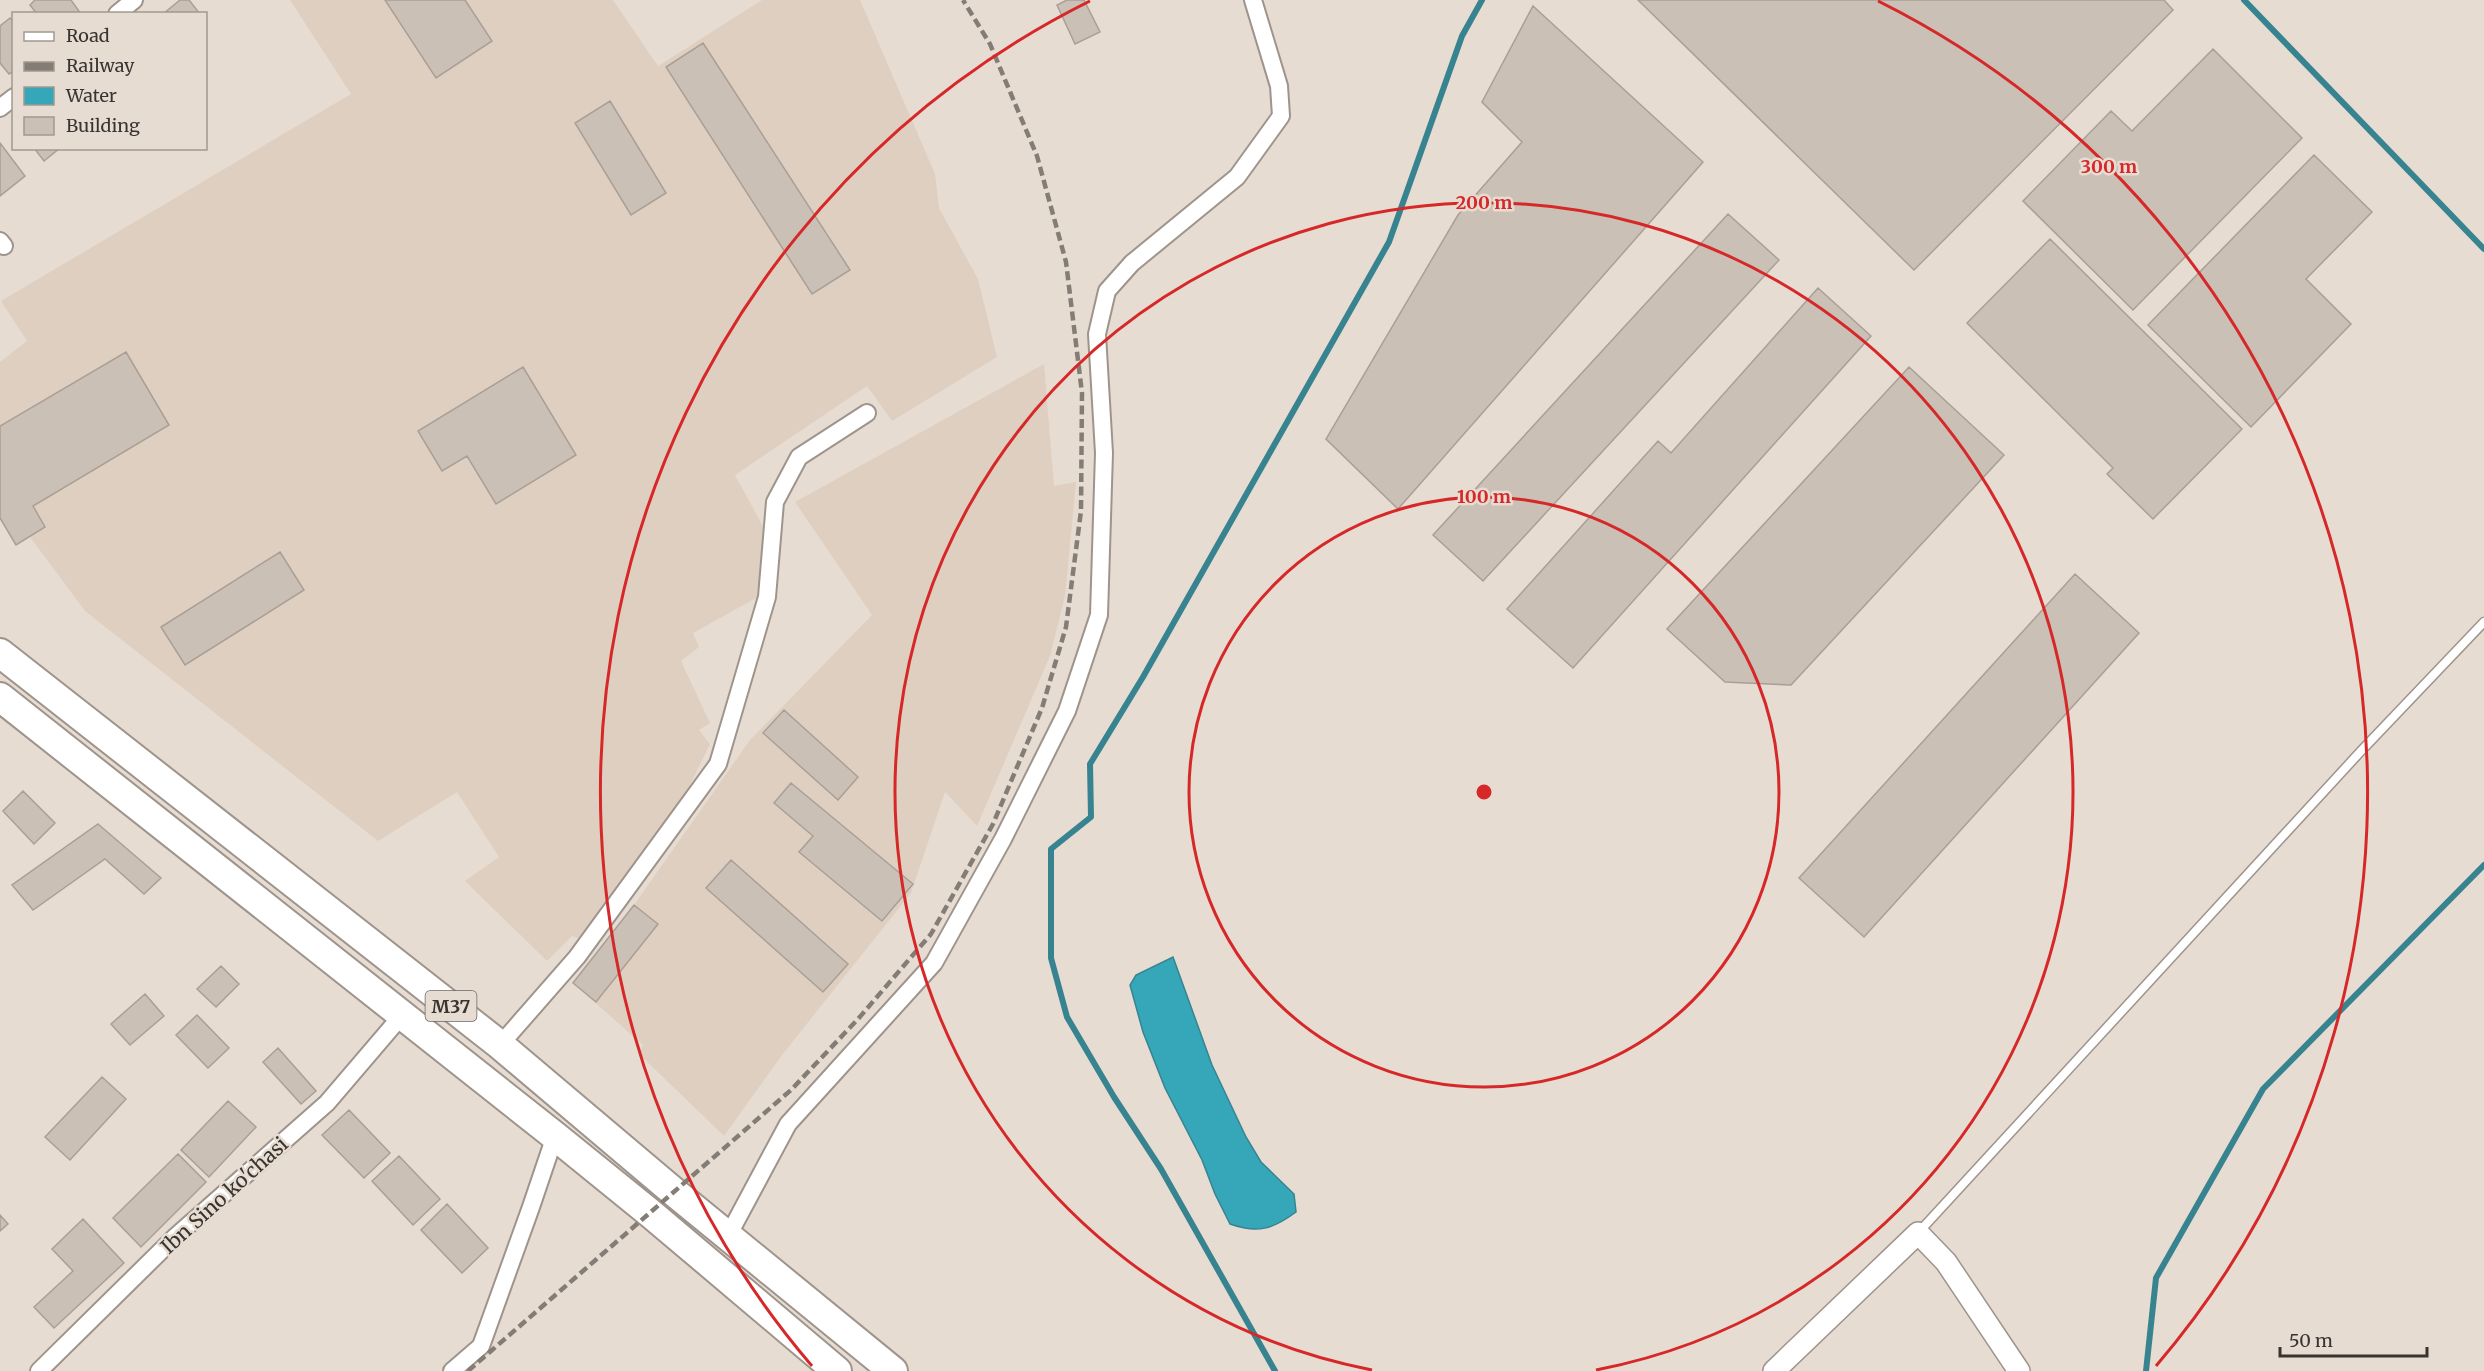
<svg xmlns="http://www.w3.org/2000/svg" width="2484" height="1371" font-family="Merriweather,serif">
<rect width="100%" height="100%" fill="#e7dcd2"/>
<!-- built -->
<path fill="#dfcfc0" d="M290,0H613L658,66L762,0H860L935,174L939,208L978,279L997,357L892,421L867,386L735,475L766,532L758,597L693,633L699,647L681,661L710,723L699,730L710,744L686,793L584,940L572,936L547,961L465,881L499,857L457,792L378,841L85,611L30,537L16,545L0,518V362L27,341L1,301L351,94Z
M1044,364L1054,486L1076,482L1065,596L1050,656L977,826L945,792L911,893L782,1055L724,1136L638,1053L643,1045L573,983L634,905L750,740L872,615L795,502Z"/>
<!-- water -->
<path fill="#36a6b9" stroke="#378490" stroke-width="1.5" d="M1173,957L1212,1065L1246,1137L1261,1162L1294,1194L1296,1212C1273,1229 1258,1234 1230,1224L1215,1194L1202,1160L1165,1088L1143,1032L1130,985L1136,975Z"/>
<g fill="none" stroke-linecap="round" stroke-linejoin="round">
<!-- stream -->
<path stroke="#378490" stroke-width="6" d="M2244,0L2484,249
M1275,1371L1161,1169L1114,1097L1067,1017L1051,958V849L1091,817L1090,764L1143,677L1389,242L1462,36L1482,0
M2146,1371L2156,1278L2263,1089L2484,865"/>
</g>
<!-- building -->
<path fill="#cac0b6" stroke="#a99f96" stroke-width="1.5" d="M35,0H71L81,14H37L30,5Z
M180,0H189L200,14H163Z
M385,0H465L492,41L436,78Z
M1067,0H1084L1100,32L1075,44L1057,5Z
M1638,0H2164L2173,10L1914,270Z
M1533,6L1703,162L1398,509L1326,439L1458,215L1522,142L1482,102Z
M10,18L14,22V71L9,74L0,63V26Z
M703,43L850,270L812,294L666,67Z
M2213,49L2302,138L2133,310L2023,201L2111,111L2132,131Z
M610,101L666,193L631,215L575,123Z
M0,143L25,176L0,196Z
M34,148H60L44,161Z
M2314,155L2372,212L2306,279L2351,324L2251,427L2148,325Z
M1728,214L1779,260L1483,581L1433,535Z
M2050,239L2242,429L2153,519L2107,474L2113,468L1967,323Z
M1818,288L1871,336L1573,668L1507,609L1658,441L1671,453Z
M126,352L169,425L33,506L45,527L16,545L0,518V426Z
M523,367L576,455L496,504L467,456L442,471L418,431Z
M1909,367L2004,455L1791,685L1725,682L1667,629Z
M280,552L304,590L185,665L161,627Z
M2075,574L2139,633L1864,937L1799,878Z
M784,710L858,777L838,800L763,733Z
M791,783L913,884L882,921L799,852L813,836L774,803Z
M23,791L55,823L34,844L3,811Z
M98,824L161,878L144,894L105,859L33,910L12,885Z
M731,860L848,964L823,992L706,888Z
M634,905L658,924L596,1002L573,983Z
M221,966L239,984L216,1007L197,989Z
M145,994L164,1016L130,1045L111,1024Z
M197,1015L229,1048L208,1068L176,1035Z
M278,1048L316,1091L301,1104L263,1062Z
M102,1077L126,1099L70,1160L45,1137Z
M228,1101L256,1127L209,1177L181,1150Z
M349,1110L390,1153L364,1178L322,1135Z
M178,1154L206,1182L141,1247L113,1218Z
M399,1156L440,1199L413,1225L372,1181Z
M447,1204L488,1248L462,1273L421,1230Z
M0,1215L8,1224L0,1231Z
M83,1219L124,1263L54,1328L34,1307L73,1271L52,1249Z"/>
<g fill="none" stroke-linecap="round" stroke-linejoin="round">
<!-- service casing -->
<g stroke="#9e948b" stroke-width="11">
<path id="service" d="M1918,1233L2361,751L2484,622"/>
</g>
<!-- minor casing -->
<g stroke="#9e948b" stroke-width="20">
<path id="minor" d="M117,14L134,0
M0,108L14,97
M0,241L4,246
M500,1045L577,957L718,764L767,597L775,502L799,457L867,413
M728,1236L788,1124L934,963L1003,839L1067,711L1099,615L1104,453L1097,334L1107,291L1132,263L1237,177L1281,116L1279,86L1253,0
M39,1371L175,1237L327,1103L403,1014
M452,1371L481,1346L531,1207L555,1136"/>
</g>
<!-- tertiary casing -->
<g stroke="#9e948b" stroke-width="24">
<path id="tertiary" d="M1774,1371L1918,1233L1946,1262L2019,1371"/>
</g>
<!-- trunk casing -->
<g stroke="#9e948b" stroke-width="32">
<path id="trunk" d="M0,653L500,1045L674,1192L893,1371
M0,697L555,1136L650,1213L837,1371"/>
</g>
<!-- service -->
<use href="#service" stroke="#fff" stroke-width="8"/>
<!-- minor -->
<use href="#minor" stroke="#fff" stroke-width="16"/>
<!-- tertiary -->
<use href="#tertiary" stroke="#fff" stroke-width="21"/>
<!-- trunk -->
<use href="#trunk" stroke="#fff" stroke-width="28"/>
<!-- rail -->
<path stroke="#847d76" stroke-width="4.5" stroke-dasharray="9 4.5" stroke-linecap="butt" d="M468,1371L791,1090L858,1019L931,934L993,824L1042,708L1066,627L1081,511L1082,393L1066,262L1037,156L990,44L963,0"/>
</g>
<!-- distance rings -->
<g fill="none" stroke="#d62828" stroke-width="3">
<circle cx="1484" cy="792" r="295"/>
<path d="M1372 1370A589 589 0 1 1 1596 1370"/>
<path d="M812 1366A884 884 0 0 1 1090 1M1878 1A884 884 0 0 1 2156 1366"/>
</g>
<g text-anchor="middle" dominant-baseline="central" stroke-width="5" stroke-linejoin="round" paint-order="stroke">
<!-- shield labels -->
<rect fill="#e7dcd2" stroke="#6c6661" stroke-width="1.5" x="425.5" y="991" width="51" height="30" rx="4.5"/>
<g font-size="18" font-weight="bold" fill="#383430">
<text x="451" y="1006">M37</text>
</g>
<!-- street labels -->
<g font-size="20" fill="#383430" stroke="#e7dcd2">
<text transform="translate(224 1195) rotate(-42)">Ibn Sino ko'chasi</text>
</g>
</g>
<circle cx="1484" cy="792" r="9" fill="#d62828" stroke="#e7dcd2" stroke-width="3"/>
<g font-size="18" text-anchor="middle" font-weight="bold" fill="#d62828" stroke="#e7dcd2" stroke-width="5" stroke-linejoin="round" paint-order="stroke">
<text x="2109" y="173">300 m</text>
<text x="1484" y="209">200 m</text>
<text x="1484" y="503">100 m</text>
</g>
<!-- legend -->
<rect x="12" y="12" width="195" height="138" fill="#e7dcd2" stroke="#a19991" stroke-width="1.5"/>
<rect x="24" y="32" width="30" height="9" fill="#ffffff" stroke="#a19991" stroke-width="1.5"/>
<text x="66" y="42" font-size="18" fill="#383430">Road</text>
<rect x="24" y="62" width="30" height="9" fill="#847d76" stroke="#a19991" stroke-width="1.5"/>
<text x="66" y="72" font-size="18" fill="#383430">Railway</text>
<rect x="24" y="87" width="30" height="18" fill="#36a6b9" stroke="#a19991" stroke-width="1.5"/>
<text x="66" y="102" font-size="18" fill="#383430">Water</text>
<rect x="24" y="117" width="30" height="18" fill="#cac0b6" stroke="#a19991" stroke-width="1.5"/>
<text x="66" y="132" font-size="18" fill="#383430">Building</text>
<!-- scale -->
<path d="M2280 1347v9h147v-9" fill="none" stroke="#383430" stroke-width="3"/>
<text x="2289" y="1347" font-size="18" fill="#383430" stroke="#e7dcd2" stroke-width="4.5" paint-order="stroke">50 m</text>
</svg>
